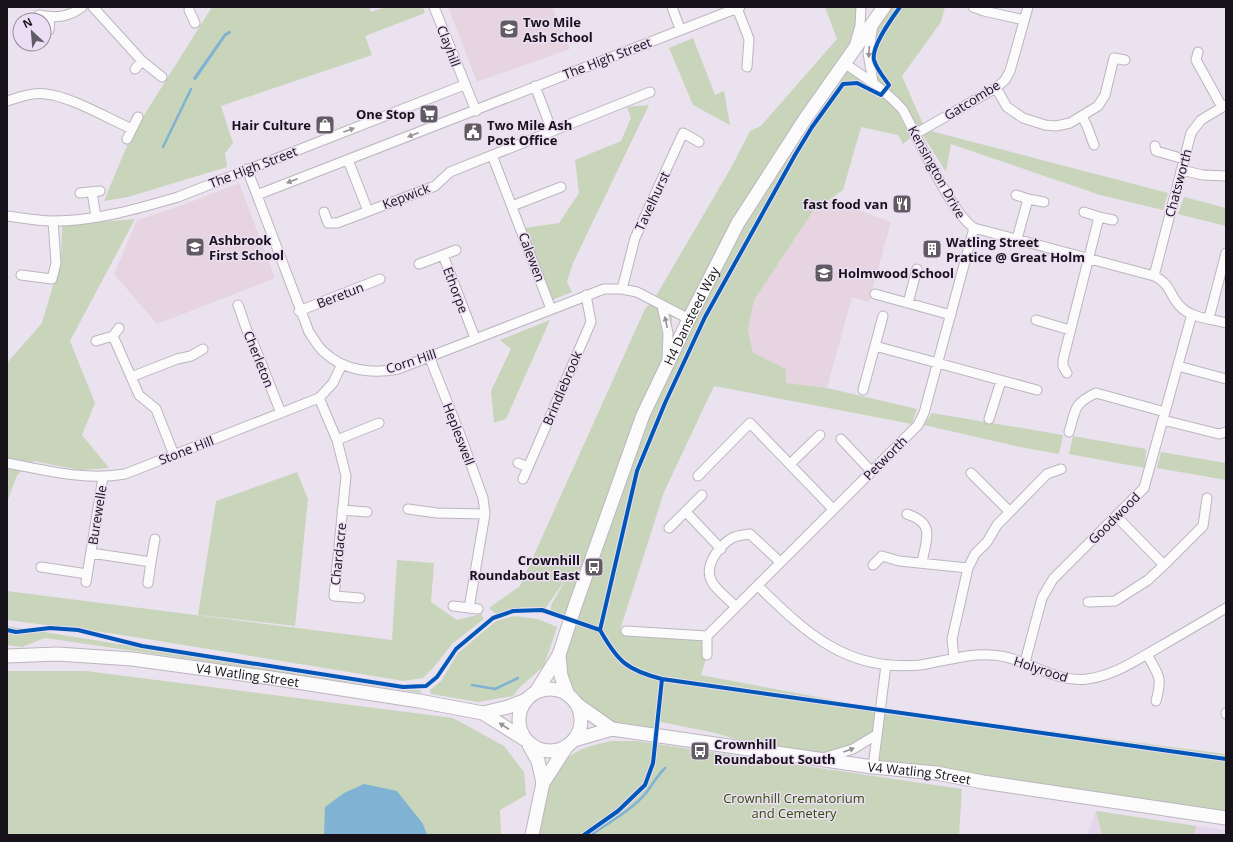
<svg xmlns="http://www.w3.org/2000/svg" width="1233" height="842" font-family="'Open Sans',sans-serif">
<rect width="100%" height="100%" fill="#eae2ee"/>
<!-- built -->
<path fill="#e4d7ec" d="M1096,811L1226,830V835H1087Z"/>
<!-- education -->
<path fill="#e6d5e0" d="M448,7H557L553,9L570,49L477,82Z
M239,183L275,278L157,324L114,274L137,220L183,205Z
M828,199L891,222L869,302L852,297L827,388L785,383L786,369L753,353L748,330L754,300L813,210Z"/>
<!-- green -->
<path fill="#c8d5ba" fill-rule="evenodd" d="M212,7H369L371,12L386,7H423L425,13L365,36L372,55L221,106L233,143L225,153L227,167L128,197L104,201L131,136Z
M825,7H861L860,26L844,63L872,81L869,66L876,7H945L941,22L902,76L925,129L915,134L903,144L898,135L861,127L843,190L813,211L754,300L748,330L753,353L786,369V383L827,388L917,409L912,424L714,386L664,492L620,630L649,631L639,643L647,635L707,636V655L701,675L880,709L1226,754V812L1092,798L873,767L876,736L820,759L746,748L743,741L711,732L656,721L654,737L612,729L578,705L572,698L561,676L569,621L551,614V605L569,574L545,609C527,605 513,608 496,614L489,608L520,586L645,309L656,296L732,166L750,131L761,126L837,39ZM673,311L689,319L666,365Z
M693,38L715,95L724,91L730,125L693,105L669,48Z
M649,105L573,263L567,282L572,292L552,300L525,228L559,223L579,193L575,160L621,141L631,118L627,107Z
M931,131L1168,193L1163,210L1100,195L951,144L946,172L922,134Z
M1184,197L1226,208V226L1178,214Z
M135,219L70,341L95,403L82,435L109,468L79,470L34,461L17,475L7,502V403C9,390 7,377 7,363L42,323L61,258L62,225Z
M550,320L506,419L494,423L491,391L511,349L500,340Z
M932,413L1063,435L1059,454L1020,447L924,425Z
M1073,436L1146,449L1145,468L1069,454Z
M1161,452L1226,463V480L1157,468Z
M297,472L308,499L295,626L198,615L216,501Z
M397,560L434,563L431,602L457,620L481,614L484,619L453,643L433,668L423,678L404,681L116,634L7,620V591L392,640Z
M514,616L538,619L557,627L544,666L520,687L513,696L478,702L431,694L430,690L441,681L458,653L496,621Z
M7,626L403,690H420L422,693L45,638L22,647L7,645Z
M7,671H86L453,718L504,746L524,772L526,795L500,810L501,835H7Z
M610,741H636L962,789L959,835H536C542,802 546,767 580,750C588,746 600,744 610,741Z
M1096,811L1196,826L1194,835H1102Z"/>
<!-- water -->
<path fill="#80b2d3" d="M230,30L231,33L226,36L195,81L193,78L224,34Z
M364,784L397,791L423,824L427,835H324L325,807L344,793Z"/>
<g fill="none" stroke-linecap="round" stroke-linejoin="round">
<!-- stream -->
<path stroke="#80b2d3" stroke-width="2.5" d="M163,147L191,89
M472,685L495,689L518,678
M591,835C608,823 633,809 646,793C652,785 657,776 665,768"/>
<!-- street casing -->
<g stroke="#bcb5bf" stroke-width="11">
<path id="street" d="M93,7L142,61L162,77
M434,7L476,111
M672,7L680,29
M973,7L984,11L1024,20
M737,8L749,39L747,67
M189,10L195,23
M39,15C55,18 68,18 82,7
M49,30L50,17
M855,43L860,26L861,7
M1198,52L1196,60L1222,107
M844,63C865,77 886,91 903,110C918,138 951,213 974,228L1154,276C1172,284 1169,297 1182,308C1192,318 1212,319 1226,323
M135,69L142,61
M873,82L868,53L873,26
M535,86L552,131
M996,88L1007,107L1023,118L1045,125L1056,126L1070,123L1098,106L1105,95L1114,58L1125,60
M7,101C19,97 33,92 46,94C72,97 107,118 132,129
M1082,116L1087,126L1094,145
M915,134L996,88L1005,80L1010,71L1028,7
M127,139L138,117
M1155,146L1156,151L1184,159
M492,155L551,309
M348,160L368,211
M247,169L309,332C314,339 318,347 324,352C344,371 372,374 398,369L604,289H622L637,292L689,319
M1181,170L1203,175L1226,176
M92,192L96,217
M80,193L100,191
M257,195L740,7
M1016,195L1028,199
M512,206L561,187
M324,212L328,223H337L435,186L450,172L650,92
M7,216C22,218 38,221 53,221C96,221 137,209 178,197L464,85
M1099,217L1113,220
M1017,239L1028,199L1044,202
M456,250L443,255L475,338
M419,264L443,255
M21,275L52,279L56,263L53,221
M1154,276L1191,133L1201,120L1226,105
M622,289L635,238L683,133L699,142
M875,294L951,315
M908,303L917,269
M238,305C243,317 245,330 252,340L281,413
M662,306L668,333L667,360
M299,311L380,279
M1209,318L1226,253
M1036,320L1070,330
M113,336L119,328
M96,341L113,336L139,395L156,409L174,455
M875,346L1037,390
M429,356L461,437L483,498L485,514L469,608
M1178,366L1226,379
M1067,373L1063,366V360L1099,217L1084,212
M131,377L177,359L191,356L203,349
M863,390L883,316
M319,398L337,440L379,423
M989,419L1001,381
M1163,420L1219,434L1226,432
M1069,432C1076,409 1073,404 1096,393L1165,412
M841,439L871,471
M337,440L346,476L334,596L360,598
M7,463C46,470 85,481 125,474L319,398L333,383L342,364
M518,463L528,467
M790,464L820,435
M971,473L1010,512
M698,476L750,423L833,509
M523,479L591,322L586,295
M408,509L437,513L485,514
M342,510L367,512
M686,512L721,549
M907,514C936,524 926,538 922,563
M1116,516L1164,565L1203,526L1207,498
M669,528L702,495
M91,553L151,562L148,583
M151,562L155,539
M873,565L882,556L899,561L968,568
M41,567L87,574
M86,582L103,477
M758,586C806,633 847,672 920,665C943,662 967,653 991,655C1024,656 1055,684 1087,679C1114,676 1138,659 1161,646C1182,634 1204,621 1226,608
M1088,602L1115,601L1148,580L1164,565
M453,606L478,609
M736,607C729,599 717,591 712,582C703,566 719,546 732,538C737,535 745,535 750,534L780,562
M626,631L707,636
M1147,654C1158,676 1163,675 1156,701
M707,655V636L918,425L924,413L974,228
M954,658L952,639L968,568L975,554L987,542L997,525L1047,474L1061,469
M1025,662L1042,598L1053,579L1144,488L1192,314
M1226,714V713
M823,758L853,749L876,735
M873,767L886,665"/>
</g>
<!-- secondary casing -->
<g stroke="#bcb5bf" stroke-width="15">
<g id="secondary">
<path d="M559,655L561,676L568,695"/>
<path id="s1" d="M7,656L57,654L132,659L271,678L419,701L483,713L524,739"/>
<circle cx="550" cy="720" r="31"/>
<path id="s2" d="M536,692L559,655L575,606L643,415L689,319L738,223L805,119L884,7"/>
<path d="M578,705L612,729"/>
<path d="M483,713L508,707L526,700"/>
<path id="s3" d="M574,740L612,729L873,767L936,773L983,782L1226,818"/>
<path d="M529,745L538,761L543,783"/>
<path d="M532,835L543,783L567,746"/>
</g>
</g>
<!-- street -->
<use href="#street" stroke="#fcfbfc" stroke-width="9"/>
<!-- secondary -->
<use href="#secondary" stroke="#fcfbfc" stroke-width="13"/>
<!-- cycleway casing -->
<g stroke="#ebddf3" stroke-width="6">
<path id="cycleway" d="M900,7C892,18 871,46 874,60C876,68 884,78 889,85L881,95L857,83L843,84L812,127L795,155L705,317L665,403L637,471L600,630C618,662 627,670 662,679L1226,759
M7,630L16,632L50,628L78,630L142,646L403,687L426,686L437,677L456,649L493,618L513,611L542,610L600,630
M584,835L618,811L645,785L653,763L662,679"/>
</g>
<!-- cycleway -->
<use href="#cycleway" stroke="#0057b8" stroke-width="4"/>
</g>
<!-- one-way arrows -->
<defs><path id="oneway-solid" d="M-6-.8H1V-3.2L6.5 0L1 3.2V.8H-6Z"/></defs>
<g fill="#959296">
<use href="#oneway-solid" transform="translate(869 52) rotate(93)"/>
<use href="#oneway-solid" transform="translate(349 130) rotate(-20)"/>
<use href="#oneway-solid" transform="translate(413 135) rotate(159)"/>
<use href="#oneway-solid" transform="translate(292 181) rotate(159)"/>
<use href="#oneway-solid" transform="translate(666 322) rotate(-102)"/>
<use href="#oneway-solid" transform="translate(504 726) rotate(-147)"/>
<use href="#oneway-solid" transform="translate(849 750) rotate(-20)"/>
</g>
<!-- icons -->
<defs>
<g id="school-square" transform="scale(1)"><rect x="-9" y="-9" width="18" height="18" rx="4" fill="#615b64" stroke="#ebddf3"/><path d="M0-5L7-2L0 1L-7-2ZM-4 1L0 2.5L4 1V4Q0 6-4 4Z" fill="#fff"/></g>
<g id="supermarket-square" transform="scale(1)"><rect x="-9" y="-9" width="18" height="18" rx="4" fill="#615b64" stroke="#ebddf3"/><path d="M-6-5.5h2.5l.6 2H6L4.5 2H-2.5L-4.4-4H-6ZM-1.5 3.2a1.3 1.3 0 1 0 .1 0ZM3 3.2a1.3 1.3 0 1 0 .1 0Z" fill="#fff"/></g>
<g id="shop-square" transform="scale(1)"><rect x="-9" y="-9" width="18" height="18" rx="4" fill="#615b64" stroke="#ebddf3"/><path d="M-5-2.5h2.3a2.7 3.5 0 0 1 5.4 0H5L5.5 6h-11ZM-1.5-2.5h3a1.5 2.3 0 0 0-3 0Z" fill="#fff"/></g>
<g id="civic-square" transform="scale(1)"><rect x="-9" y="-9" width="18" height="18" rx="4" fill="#615b64" stroke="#ebddf3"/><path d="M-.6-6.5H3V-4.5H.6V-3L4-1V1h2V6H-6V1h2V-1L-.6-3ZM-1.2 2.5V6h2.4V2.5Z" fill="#fff"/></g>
<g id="restaurant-square" transform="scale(1)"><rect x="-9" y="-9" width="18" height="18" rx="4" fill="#615b64" stroke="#ebddf3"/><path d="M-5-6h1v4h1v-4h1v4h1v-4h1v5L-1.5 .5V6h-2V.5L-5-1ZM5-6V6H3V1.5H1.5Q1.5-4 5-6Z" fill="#fff"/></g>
<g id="building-square" transform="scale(1)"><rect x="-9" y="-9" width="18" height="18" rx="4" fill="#615b64" stroke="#ebddf3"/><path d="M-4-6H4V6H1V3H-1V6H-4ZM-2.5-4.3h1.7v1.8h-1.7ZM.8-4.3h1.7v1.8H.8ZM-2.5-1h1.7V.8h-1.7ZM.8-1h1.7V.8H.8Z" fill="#fff"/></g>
<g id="bus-square" transform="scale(1)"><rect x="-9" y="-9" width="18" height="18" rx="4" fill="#615b64" stroke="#ebddf3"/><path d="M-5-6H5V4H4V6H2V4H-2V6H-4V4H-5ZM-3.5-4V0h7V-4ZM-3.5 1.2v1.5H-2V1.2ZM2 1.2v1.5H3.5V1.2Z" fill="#fff"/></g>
</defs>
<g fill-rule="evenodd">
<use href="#school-square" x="509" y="29"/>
<use href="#supermarket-square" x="429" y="114"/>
<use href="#shop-square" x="325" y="125"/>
<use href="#civic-square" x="473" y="132"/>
<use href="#restaurant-square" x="902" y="204"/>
<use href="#school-square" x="195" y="247"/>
<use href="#building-square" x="932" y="249"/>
<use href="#school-square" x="824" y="273"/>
<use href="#bus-square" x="594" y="567"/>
<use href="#bus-square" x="700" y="751"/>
</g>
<g text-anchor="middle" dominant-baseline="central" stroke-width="3" stroke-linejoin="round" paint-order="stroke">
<!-- poi labels -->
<g font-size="13" font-weight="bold" fill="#17121a" stroke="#ebddf3" text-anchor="start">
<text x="523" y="22">Two Mile<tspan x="523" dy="15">Ash School</tspan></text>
<text x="415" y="114" text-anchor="end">One Stop</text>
<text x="311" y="125" text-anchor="end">Hair Culture</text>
<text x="487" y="125">Two Mile Ash<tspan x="487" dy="15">Post Office</tspan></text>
<text x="888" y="204" text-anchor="end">fast food van</text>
<text x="209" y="240">Ashbrook<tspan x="209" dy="15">First School</tspan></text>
<text x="946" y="242">Watling Street<tspan x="946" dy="15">Pratice @ Great Holm</tspan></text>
<text x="838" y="273">Holmwood School</text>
<text x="580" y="560" text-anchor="end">Crownhill<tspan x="580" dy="15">Roundabout East</tspan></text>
<text x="714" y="744">Crownhill<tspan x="714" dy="15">Roundabout South</tspan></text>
</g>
<!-- street labels -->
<g font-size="13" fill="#17121a" stroke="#ebddf3">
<text transform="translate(449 46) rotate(69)">Clayhill</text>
<text transform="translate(607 58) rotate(-21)">The High Street</text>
<text transform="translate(972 100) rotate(-32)">Gatcombe</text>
<text transform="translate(253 167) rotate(-21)">The High Street</text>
<text transform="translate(937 172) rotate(61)">Kensington Drive</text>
<text transform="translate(1178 183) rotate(-75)">Chatsworth</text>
<text transform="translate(406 196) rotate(-21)">Kepwick</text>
<text transform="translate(652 201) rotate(-65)">Tavelhurst</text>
<text transform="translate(532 257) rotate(69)">Calewen</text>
<text transform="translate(456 290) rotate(69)">Ethorpe</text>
<text transform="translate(340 295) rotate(-21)">Beretun</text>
<text stroke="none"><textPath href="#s2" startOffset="408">H4 Dansteed Way</textPath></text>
<text transform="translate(259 359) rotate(68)">Cherleton</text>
<text transform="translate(411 361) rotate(-18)">Corn Hill</text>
<text transform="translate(562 388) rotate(-67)">Brindlebrook</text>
<text transform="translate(459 434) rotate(69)">Hepleswell</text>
<text transform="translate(186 450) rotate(-21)">Stone Hill</text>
<text transform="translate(885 458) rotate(-45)">Petworth</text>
<text transform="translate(97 515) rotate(-81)">Burewelle</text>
<text transform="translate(1114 518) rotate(-45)">Goodwood</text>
<text transform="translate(338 554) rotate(-84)">Chardacre</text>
<text transform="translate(1041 669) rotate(18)">Holyrood</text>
<text stroke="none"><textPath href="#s1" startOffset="242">V4 Watling Street</textPath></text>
<text stroke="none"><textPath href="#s3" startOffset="350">V4 Watling Street</textPath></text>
</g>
<!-- park labels -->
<g font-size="13" fill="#314e03" stroke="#ebddf3">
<text x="794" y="798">Crownhill Crematorium<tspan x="794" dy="15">and Cemetery</tspan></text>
</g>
</g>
<!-- border -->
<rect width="1233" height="842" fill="none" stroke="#17121a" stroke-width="16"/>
<!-- north arrow -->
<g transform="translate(32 32) rotate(334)"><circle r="19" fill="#ebddf3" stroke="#968c9c"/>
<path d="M0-3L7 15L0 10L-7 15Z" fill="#615b64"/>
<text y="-6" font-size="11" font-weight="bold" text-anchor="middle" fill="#17121a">N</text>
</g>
</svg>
